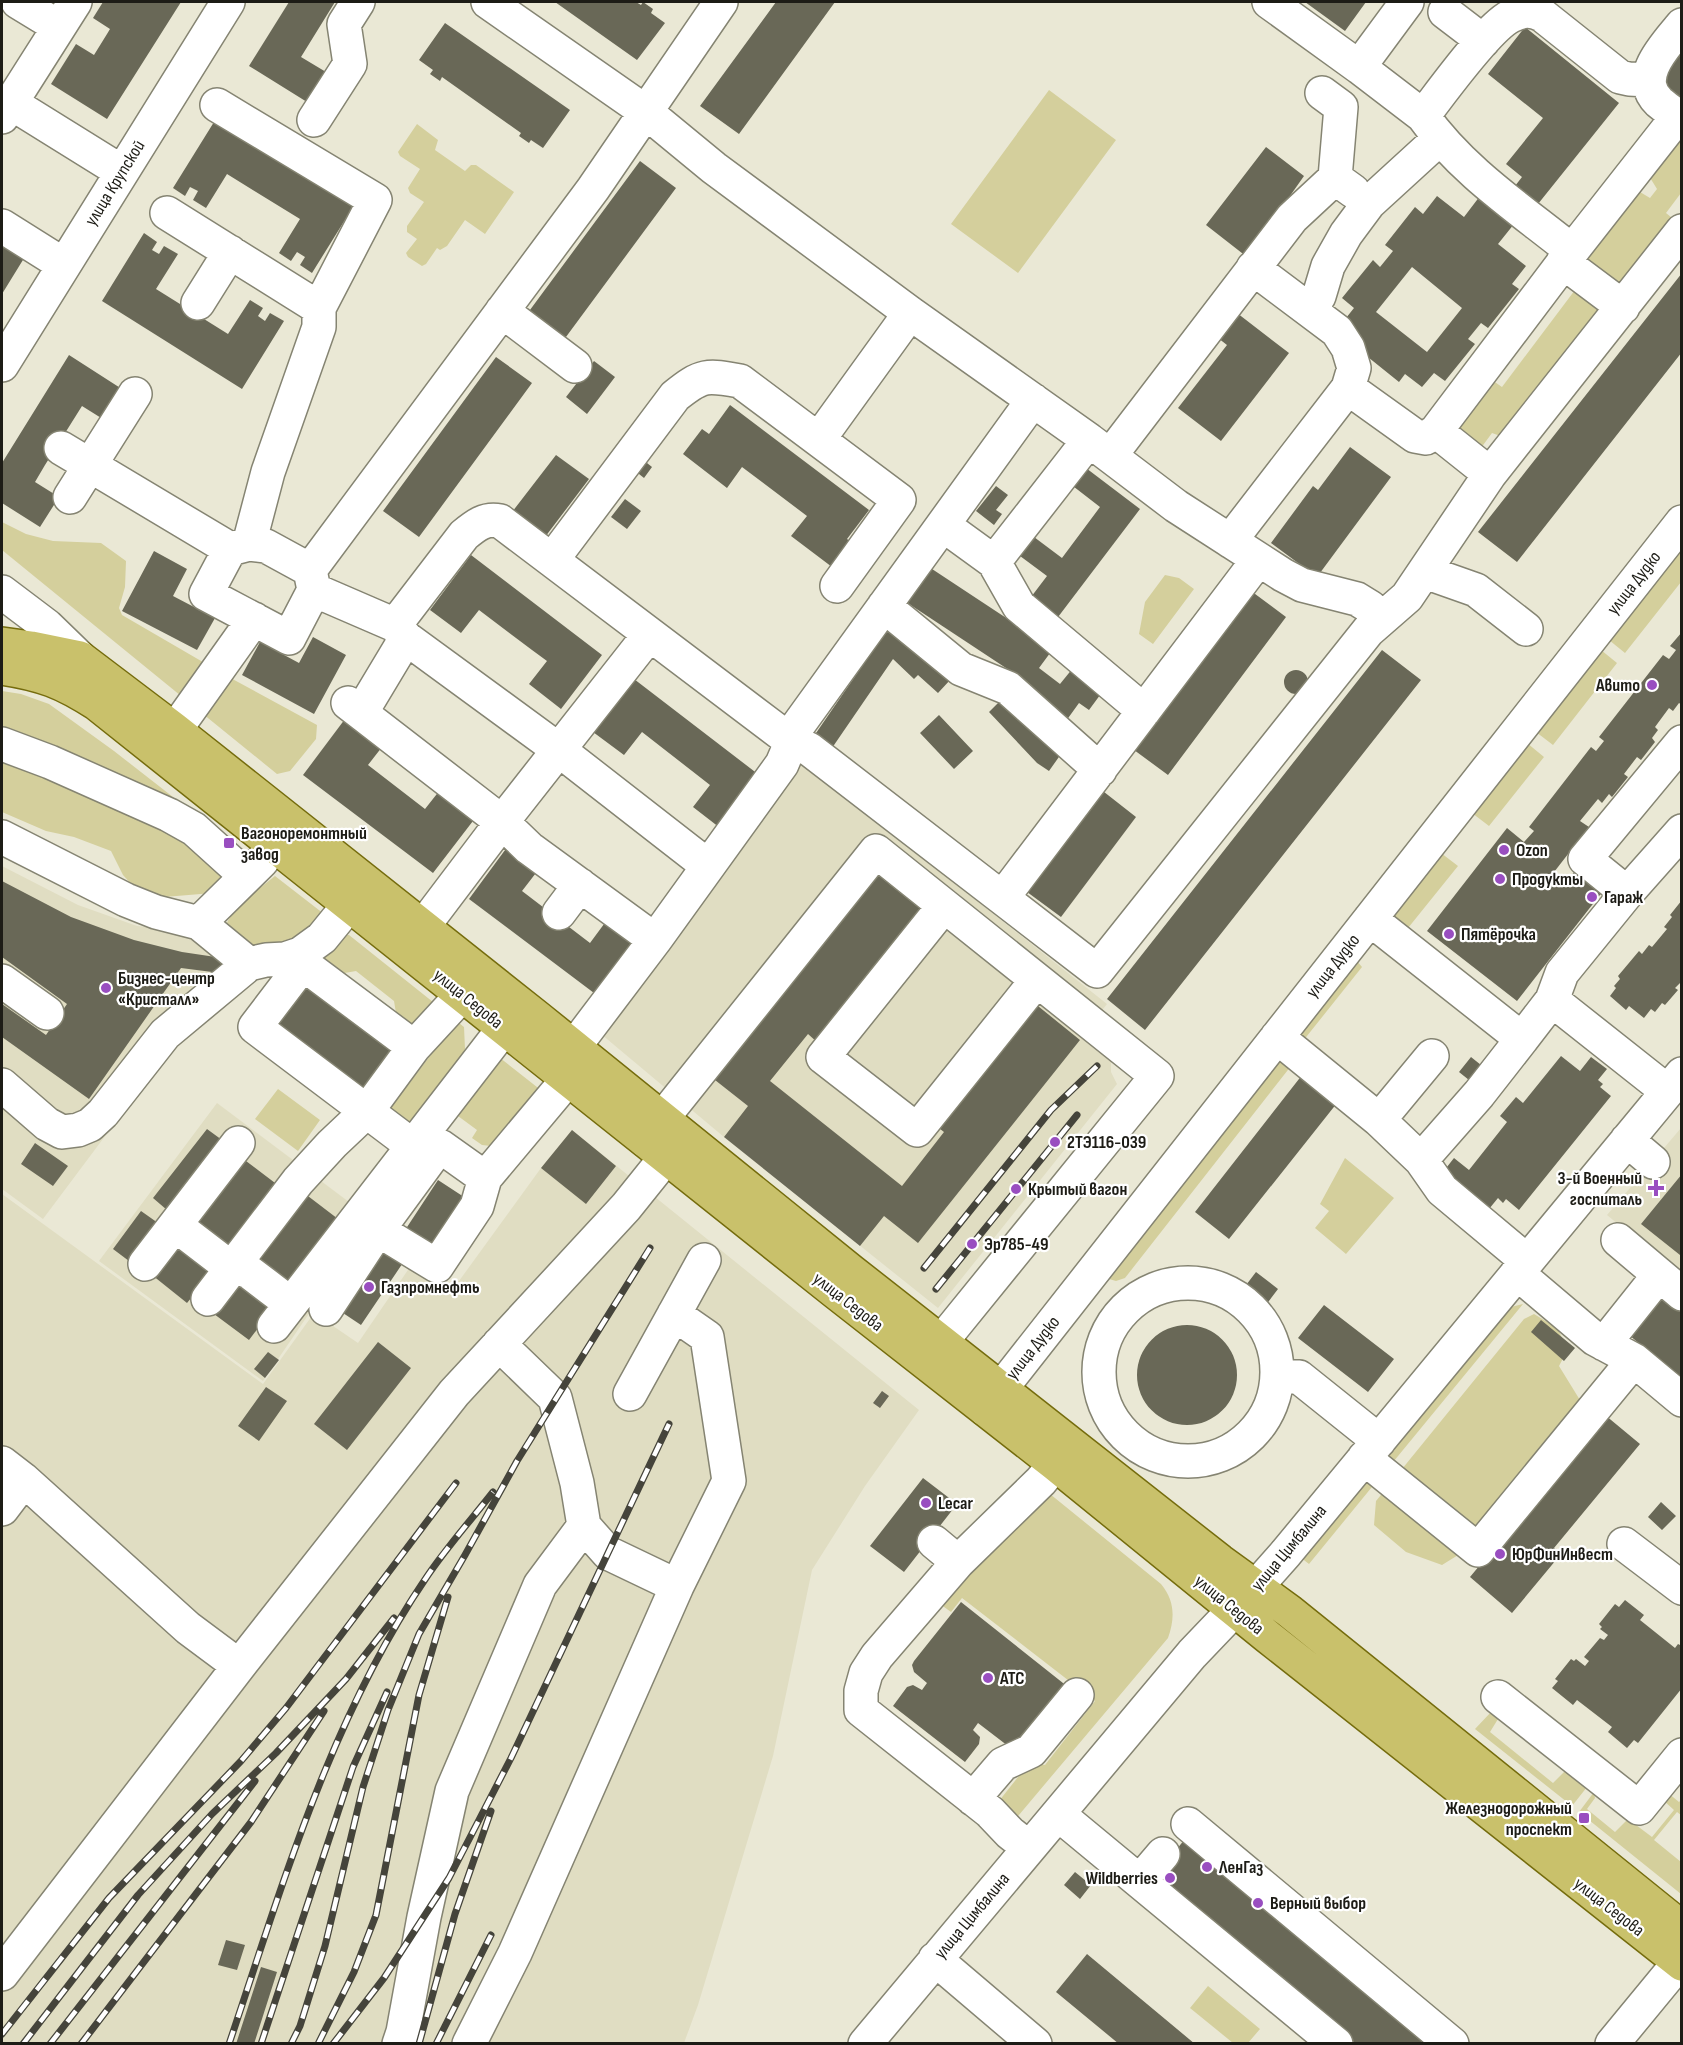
<svg xmlns="http://www.w3.org/2000/svg" width="1683" height="2045" font-family="'Sofia Sans Condensed',sans-serif">
<rect width="100%" height="100%" fill="#eae8d5"/>
<!-- built -->
<path fill="#e0ddc2" d="M798,759L1107,1004L1092,1023L1115,1057L1111,1061V1072L1117,1084L938,1308L724,1137L601,1034Z
M2,866L78,905L137,926L223,934L269,971L177,1040L43,1219L2,1189Z
M217,1103L373,1220L263,1381L99,1261Z
M1681,1128V1276L1607,1215Z
M572,1130L919,1410L865,1486L812,1570L773,1756L698,2005L684,2043H2V1194L263,1384L314,1313L358,1343L410,1267L451,1292L541,1168Z"/>
<!-- green -->
<path fill="#d4cf9c" d="M1049,90L1116,140L1018,273L951,224Z
M417,124L438,140L435,150L465,171L471,165H476L514,192L485,234L465,220L447,246L440,250L437,248L426,264L422,266L408,257L406,253L417,239L407,232V226L424,202L410,193L408,188L420,169L400,156L398,152Z
M1681,134V193L1666,213L1677,222L1621,292L1582,257L1636,192H1640L1650,198L1657,189L1649,176Z
M1575,290L1609,307L1506,438L1492,433L1478,452L1452,428L1489,378L1502,387Z
M2,522L26,534L53,541L101,543L126,561L125,587L119,608L122,615L208,665L186,700L2,550Z
M1681,548V582L1625,653L1609,640Z
M1165,575L1179,578L1194,589L1153,644L1139,634L1145,602Z
M1601,650L1617,663L1553,745L1536,732Z
M225,675L317,725L316,739L290,771L277,774L203,714Z
M2,691L21,694L49,704L114,751L223,836L2,731Z
M1527,743L1544,757L1489,826L1472,813Z
M2,757L42,770L212,854L224,881L213,893L164,897L133,886L123,875L111,851L74,837L46,831L2,812Z
M1441,853L1458,866L1404,933L1396,923L1392,915Z
M275,876L324,914L305,941L254,954L223,931C232,907 255,892 275,876Z
M342,935H349L443,1010L419,1036L397,1019L394,1001L356,971L339,974L319,959Z
M1356,960L1362,967L1303,1041L1297,1036Z
M449,1015L464,1027L465,1049L460,1063L406,1129L386,1114L436,1048Z
M495,1054L542,1091L491,1146L482,1145L472,1138L477,1130L458,1116L452,1124L450,1120Z
M1280,1058L1291,1066L1125,1278L1116,1281L1109,1279V1277Z
M278,1089L320,1120L298,1151L255,1119Z
M1345,1158L1394,1198L1346,1254L1315,1228L1329,1211L1320,1204Z
M1523,1304L1389,1467L1381,1460L1507,1308Z
M1534,1314L1557,1328L1568,1349L1559,1366L1583,1405L1463,1552L1442,1565L1406,1552L1374,1525L1376,1501L1524,1319Z
M1368,1475L1376,1482L1309,1564L1300,1557Z
M1050,1494L1161,1584C1175,1601 1175,1618 1168,1638L1013,1822L999,1801L1026,1767L1034,1763L1045,1765L1095,1701L962,1598L951,1612L940,1604L1010,1527Z
M1492,1711L1497,1715L1498,1719L1490,1732L1553,1783L1565,1771L1587,1787L1572,1806L1475,1729Z
M1594,1792L1595,1798L1587,1809L1615,1832L1628,1819L1652,1837L1674,1810L1663,1800L1668,1793L1679,1802L1681,1800V1815L1677,1812L1654,1840L1681,1862V1894L1579,1812Z
M1208,1986L1260,2029L1248,2043H1233L1190,2008Z"/>
<!-- building -->
<path fill="#696857" fill-rule="evenodd" d="M103,2H181L107,119L51,84L76,44L94,55L107,34L110,29L93,18Z
M289,2H335L301,57L326,72L307,102L249,66Z
M555,2H636L641,5L643,2L653,9L651,13L665,23L637,60Z
M776,2H835L739,134L700,106Z
M1305,2H1366L1345,31Z
M445,23L570,110L543,148L531,140L529,143L519,136L521,133L442,77L440,81L430,74L433,70L419,60Z
M1525,27L1619,103L1538,204L1515,186L1522,177L1506,164L1543,118L1488,74Z
M1682,47V99L1656,80Z
M214,122L353,207L312,273L300,265L305,257L297,252L291,261L279,253L300,219L227,174L206,208L193,200L198,191L190,187L185,196L173,188Z
M1266,147L1304,176L1247,257L1206,225Z
M640,161L676,188L563,341L527,314Z
M1437,196L1464,217L1480,196L1514,224L1498,244L1526,266L1512,284L1519,289L1488,328L1481,323L1468,339L1475,344L1445,381L1434,373L1422,387L1405,374L1399,382L1353,345L1342,323L1354,308L1342,298L1373,260L1380,267L1393,251L1385,245L1415,207L1423,214ZM1412,267L1462,308L1427,352L1376,312Z
M144,233L157,242L152,250L159,254L164,246L178,254L156,289L228,334L250,300L263,308L258,316L265,321L270,313L284,321L242,389L102,301Z
M2,240L26,255L2,294Z
M1682,273V352L1517,562L1478,532Z
M1237,313L1289,353L1221,441L1178,408L1227,345L1218,338Z
M69,355L125,391L106,421L82,406L45,465L35,482L59,497L40,527L2,503V463Z
M496,357L532,383L419,537L383,511Z
M594,361L615,377L587,414L566,397Z
M730,405L869,510L847,539L855,545L836,570L791,536L807,516L742,467L727,488L683,454L702,429L709,434Z
M1350,447L1391,477L1317,577L1271,543L1313,486L1318,490Z
M556,455L589,479L542,541L509,516Z
M642,459L652,467L644,478L634,470Z
M1082,465L1140,509L1055,621L1028,601L1047,576L1016,553L1030,534L1062,558L1100,507L1069,483Z
M996,486L1008,495L996,510L1002,514L994,525L976,511Z
M625,499L641,511L627,529L611,517Z
M154,551L187,569L173,596L215,618L197,650L122,611Z
M471,555L602,655L561,709L529,684L547,661L532,650L479,610L461,633L430,610Z
M929,567L1053,649L1039,668L1060,684L1073,668L1103,691L1089,710L1079,703L1066,721L1033,696L1036,691L1012,672L906,602Z
M1247,588L1286,617L1168,775L1130,747Z
M889,627L951,679L938,693L918,675L914,679L893,659L832,748L814,736Z
M1682,632V705L1679,703L1673,711L1669,708L1655,727L1658,730L1652,738L1655,742L1641,760L1637,757L1624,774L1628,777L1612,797L1609,794L1602,803L1598,799L1580,821L1589,827L1551,876L1563,885L1576,870L1603,891L1517,1001L1427,931L1507,828L1524,842L1534,831L1529,827L1591,747L1596,751L1604,741L1599,737L1663,655L1669,659L1673,654L1676,650L1670,646Z
M313,637L346,655L314,714L242,675L260,642L299,663Z
M1382,650L1421,680L1145,1030L1107,999Z
M1284 682a12 12 0 1 1 24 0a12 12 0 1 1-24 0Z
M634,679L763,778L724,831L693,807L710,785L642,732L624,755L593,732Z
M1003,698L1061,754L1049,771L1037,763L989,712Z
M939,715L973,751L954,769L920,733Z
M345,719L382,747L368,765L425,809L440,790L476,817L433,873L303,775Z
M1099,788L1136,817L1061,917L1023,889Z
M508,846L539,869L522,891L590,943L607,920L639,943L598,996L469,899Z
M878,875L923,911L818,1043L808,1034L770,1081L902,1186L944,1132L935,1125L1033,1002L1080,1040L918,1243L884,1216L860,1246L724,1137L748,1106L715,1080Z
M2,881L71,917L134,940L182,952L229,959L220,973L181,968L89,1099L2,1037V1004L46,1035L67,1004L2,957Z
M1682,900V973L1680,975L1682,981L1675,988L1678,990L1665,1005L1662,1003L1655,1012L1651,1009L1644,1018L1629,1006L1626,1010L1610,996L1616,988L1614,986L1620,979L1618,976L1639,951L1642,954L1649,945L1652,947L1667,929L1664,927L1672,917L1670,915Z
M304,984L398,1054L367,1097L272,1028Z
M1561,1056L1580,1071L1591,1057L1607,1069L1598,1080L1603,1084L1600,1087L1611,1096L1519,1210L1506,1199L1503,1203L1498,1198L1489,1209L1443,1172L1454,1158L1469,1170L1507,1122L1500,1116L1516,1097L1523,1103Z
M1471,1057L1486,1069L1474,1084L1459,1072Z
M1306,1070L1341,1098L1229,1239L1195,1212Z
M207,1129L222,1140L167,1210L153,1198Z
M572,1130L616,1166L586,1204L541,1168Z
M35,1143L68,1166L53,1186L21,1164Z
M242,1158L279,1186L232,1248L194,1220Z
M1682,1174V1253L1680,1255L1641,1224Z
M438,1180L464,1197L429,1250L417,1242L361,1325L337,1309L377,1249L388,1256Z
M304,1193L342,1222L289,1291L251,1262Z
M141,1211L158,1223L129,1261L113,1249Z
M179,1242L214,1270L187,1303L152,1275Z
M1256,1272L1278,1289L1262,1310L1240,1293Z
M240,1279L275,1306L249,1340L214,1314Z
M1663,1293L1682,1308V1379L1629,1335Z
M1324,1305L1394,1359L1368,1392L1298,1338Z
M1541,1320L1575,1348L1564,1361L1531,1332Z
M1137 1375a50 50 0 1 1 100 0a50 50 0 1 1-100 0Z
M378,1342L411,1368L347,1450L314,1424Z
M268,1352L279,1360L265,1378L254,1369Z
M266,1387L287,1401L259,1441L238,1426Z
M882,1391L889,1396L880,1408L873,1403Z
M1605,1415L1640,1444L1554,1548L1561,1554L1512,1613L1470,1577Z
M923,1478L957,1504L904,1572L870,1546Z
M1661,1502L1676,1516L1662,1530L1648,1517Z
M1625,1600L1644,1615L1640,1620L1675,1648L1678,1644L1682,1646V1688L1638,1743L1634,1740L1627,1748L1608,1732L1612,1727L1577,1700L1573,1705L1552,1688L1558,1681L1555,1679L1571,1659L1574,1661L1576,1659L1585,1666L1589,1661L1584,1657L1600,1638L1604,1640L1608,1635L1600,1629L1602,1627L1599,1624L1615,1604L1619,1607Z
M961,1602L1068,1687L1020,1746H1008L978,1723L973,1730L980,1737L979,1744L965,1762L893,1706L907,1687L913,1685L922,1690L927,1683L914,1672L912,1665L914,1661Z
M1185,1839L1432,2044H1356L1154,1877Z
M1075,1872L1091,1885L1080,1899L1064,1885Z
M226,1940L245,1945L237,1970L218,1965Z
M1087,1954L1195,2044H1119L1056,1992Z
M261,1967L277,1972L254,2044H236Z"/>
<g fill="none" stroke-linecap="round" stroke-linejoin="round">
<!-- minor casing -->
<g stroke="#858472" stroke-width="36">
<path id="minor" d="M18,2L59,27
M488,2L646,112L714,168L910,313L1089,440L1176,506L1283,575L1302,585L1357,599L1370,607L1381,619
M1269,2L1359,67
M1407,2L1359,67L1423,116
M1445,12L1483,41
M1682,25C1666,45 1633,77 1659,102C1666,108 1674,114 1682,119
M1648,80L1629,79L1620,77L1542,15C1531,10 1523,10 1511,16C1487,28 1441,93 1423,116C1462,171 1520,209 1572,251L1678,116
M1322,93L1341,107L1335,178L1353,191
M11,103L122,172
M217,105L375,200L319,308V327L268,472L249,544
M2,117L75,2
M314,120L350,64L344,24L358,2
M167,213L319,308
M2,226L64,265
M1563,262L1623,307
M1319,296L1328,266L1346,234L1369,203L1439,139
M198,303L230,252
M502,311L575,366
M2,365L228,2
M1348,388L1415,436L1426,438L1436,431L1572,251
M1436,431L1490,474
M819,439L910,313
M61,448L230,549L249,544L266,546L310,570L314,590L395,625L406,638L559,750L708,866
M1110,456L1292,218L1335,178
M70,497L135,394
M943,525L994,562L1089,440
M1230,541L1348,388L1354,368L1348,348L1337,331L1253,268
M230,549L206,594L289,638L314,590
M552,560L675,396C702,374 707,375 740,381L899,500L837,586
M994,562L1019,606L1144,711
M310,570L593,189L721,2
M1425,572L1476,590L1526,629
M2,592L47,626L80,658
M884,606L961,669L1008,688L1100,770
M395,625L464,535C476,525 485,518 500,521L791,741L809,749L1097,971L1368,631L1407,597L1490,474L1682,231
M348,703L502,822L529,848L655,940
M361,713L406,638
M175,730L254,619
M2,744L50,762L169,815L194,829L246,876
M2,837L126,900L156,912L199,923L249,964L266,960L285,959L300,954L322,938L366,884
M1627,893L1585,859L1682,742
M1003,897L1258,560
M944,906L823,1057L917,1130L1037,980
M559,913L580,885
M1370,919L1522,1039L1552,1000L1562,973L1627,893L1682,831
M199,923L262,861
M406,949L502,822L649,635
M300,954L303,964L414,1047
M303,964L255,1027L430,1159L378,1230L326,1309
M2,981L47,1013
M1552,1000L1667,1091
M1277,1037L1379,1120L1421,1160L1442,1190L1527,1261
M574,1047L655,940L782,764L799,724L1033,400
M2,1085L47,1124L62,1132L78,1130L90,1125L103,1113L165,1034L249,964
M1379,1120L1432,1056
M645,1140L876,851L1157,1076L941,1342
M1627,1140L1653,1162
M430,1159L440,1146L485,1178
M1421,1160L1479,1094L1522,1039
M175,1225L222,1261L249,1272L291,1304
M378,1230L437,1266L477,1206L485,1178L568,1079
M1618,1240L1682,1294
M145,1264L238,1143
M1517,1273L1595,1339L1634,1360L1682,1400
M1099 1372a89 89 0 1 1 178 0a89 89 0 1 1-178 0Z
M208,1299L298,1181L332,1144L367,1111L414,1047L462,995
M274,1326L504,1028
M499,1344L555,1398L577,1483L584,1526L608,1553L677,1586
M1604,1344L1659,1275
M1278,1376L1299,1377L1379,1441
M630,1394L704,1260
M985,1409L1682,522
M1364,1458L1478,1550L1634,1360
M2,1463L24,1480L188,1628L239,1666
M2,1509L24,1480
M934,1542L958,1562
M1624,1544L1682,1588
M1498,1697L1639,1808L1682,1755
M973,1799L1003,1764L1031,1751L1077,1695
M1058,1814L1336,2044
M1188,1824L1452,2044
M1029,1848L1010,1833L990,1812L861,1710V1691L866,1673L877,1656L958,1562L1041,1481L1055,1464
M1140,1881L1163,1854
M935,1959L1035,2044
M2,1974L239,1666L454,1393L626,1207L683,1136
M399,2044L403,2032L424,1917L452,1791L540,1585L584,1526
M469,2044L515,1953L677,1586L729,1481L707,1337L674,1314
M865,2044L1192,1654L1256,1587L1286,1553L1682,1074
M1612,2044L1682,1959"/>
</g>
<!-- major casing -->
<g stroke="#756c0d" stroke-width="36">
<path id="major" d="M2,644L31,648L80,658L175,730L538,1018L851,1271L1220,1561L1289,1611L1682,1928
M2,668C42,674 63,682 97,704L834,1291L1055,1464L1268,1637L1682,1964"/>
</g>
<!-- minor -->
<use href="#minor" stroke="#fff" stroke-width="33"/>
<!-- major -->
<use href="#major" stroke="#c9c16b" stroke-width="33"/>
<!-- rail casing -->
<g stroke="#45443b" stroke-width="7">
<path id="rail" d="M924,1268L1051,1110L1097,1066
M936,1289L1077,1115
M2,2034L109,1898L241,1761L286,1708L456,1483
M23,2044L138,1895L212,1814L276,1753L346,1679L394,1618
M50,2044L255,1781
M81,2044L251,1822L324,1711
M229,2044C283,1884 330,1719 426,1578C446,1548 471,1520 493,1492
M261,2044L353,1767L387,1692
M291,2044L300,2026L325,1946L363,1787L388,1710L419,1634L465,1555L517,1461L650,1248
M318,2044L354,1972L376,1915L419,1695L448,1597
M333,2044L384,1978L449,1878L511,1758L669,1424
M419,2044L455,1914L491,1811
M436,2044L491,1935"/>
</g>
<!-- rail -->
<use href="#rail" stroke="#fff" stroke-width="4.5" stroke-dasharray="14" stroke-linecap="butt"/>
</g>
<!-- markers -->
<g fill="#994ec0" stroke="#fff" stroke-width="2">
<circle cx="1652" cy="685" r="6"/>
<rect x="223" y="837" width="12" height="12" rx="3"/>
<circle cx="1504" cy="850" r="6"/>
<circle cx="1500" cy="879" r="6"/>
<circle cx="1592" cy="897" r="6"/>
<circle cx="1449" cy="934" r="6"/>
<circle cx="106" cy="988" r="6"/>
<circle cx="1055" cy="1142" r="6"/>
<path d="M1653 1179h6v6h6v6h-6v6h-6v-6h-6v-6h6z"/>
<circle cx="1016" cy="1189" r="6"/>
<circle cx="972" cy="1244" r="6"/>
<circle cx="369" cy="1287" r="6"/>
<circle cx="926" cy="1503" r="6"/>
<circle cx="1500" cy="1554" r="6"/>
<circle cx="988" cy="1678" r="6"/>
<rect x="1578" y="1812" width="12" height="12" rx="3"/>
<circle cx="1207" cy="1867" r="6"/>
<circle cx="1170" cy="1878" r="6"/>
<circle cx="1258" cy="1903" r="6"/>
</g>
<g text-anchor="middle" dominant-baseline="central" stroke-width="4.5" stroke-linejoin="round" paint-order="stroke">
<!-- street labels -->
<g font-size="18" fill="#1d1c16" stroke="#fff">
<text transform="translate(115 183) rotate(-58)">улица Крупской</text>
<text transform="translate(1634 583) rotate(-52)">улица Дудко</text>
<text transform="translate(1333 966) rotate(-52)">улица Дудко</text>
<text transform="translate(468 999) rotate(39)">улица Седова</text>
<text transform="translate(848 1302) rotate(38)">улица Седова</text>
<text transform="translate(1033 1348) rotate(-52)">улица Дудко</text>
<text transform="translate(1289 1548) rotate(-50)">улица Цимбалина</text>
<text transform="translate(1229 1605) rotate(39)">улица Седова</text>
<text transform="translate(1609 1907) rotate(38)">улица Седова</text>
<text transform="translate(972 1916) rotate(-50)">улица Цимбалина</text>
</g>
<!-- poi labels -->
<g font-size="18" font-weight="bold" fill="#1d1c16" stroke="#fff" text-anchor="start">
<text x="1640" y="685" text-anchor="end">Авито</text>
<text x="241" y="833">Вагоноремонтный<tspan x="241" dy="21">завод</tspan></text>
<text x="1516" y="850">Ozon</text>
<text x="1512" y="879">Продукты</text>
<text x="1604" y="897">Гараж</text>
<text x="1461" y="934">Пятёрочка</text>
<text x="118" y="978">Бизнес-центр<tspan x="118" dy="21">«Кристалл»</tspan></text>
<text x="1067" y="1142">2ТЭ116-039</text>
<text x="1642" y="1178" text-anchor="end">3-й Военный<tspan x="1642" dy="21">госпиталь</tspan></text>
<text x="1028" y="1189">Крытый вагон</text>
<text x="984" y="1244">Эр785-49</text>
<text x="381" y="1287">Газпромнефть</text>
<text x="938" y="1503">Lecar</text>
<text x="1512" y="1554">ЮрФинИнвест</text>
<text x="1000" y="1678">АТС</text>
<text x="1572" y="1808" text-anchor="end">Железнодорожный<tspan x="1572" dy="21">проспект</tspan></text>
<text x="1219" y="1867">ЛенГаз</text>
<text x="1158" y="1878" text-anchor="end">Wildberries</text>
<text x="1270" y="1903">Верный выбор</text>
</g>
</g>
<!-- border -->
<rect width="1683" height="2045" fill="none" stroke="#1d1c16" stroke-width="6"/>
</svg>
